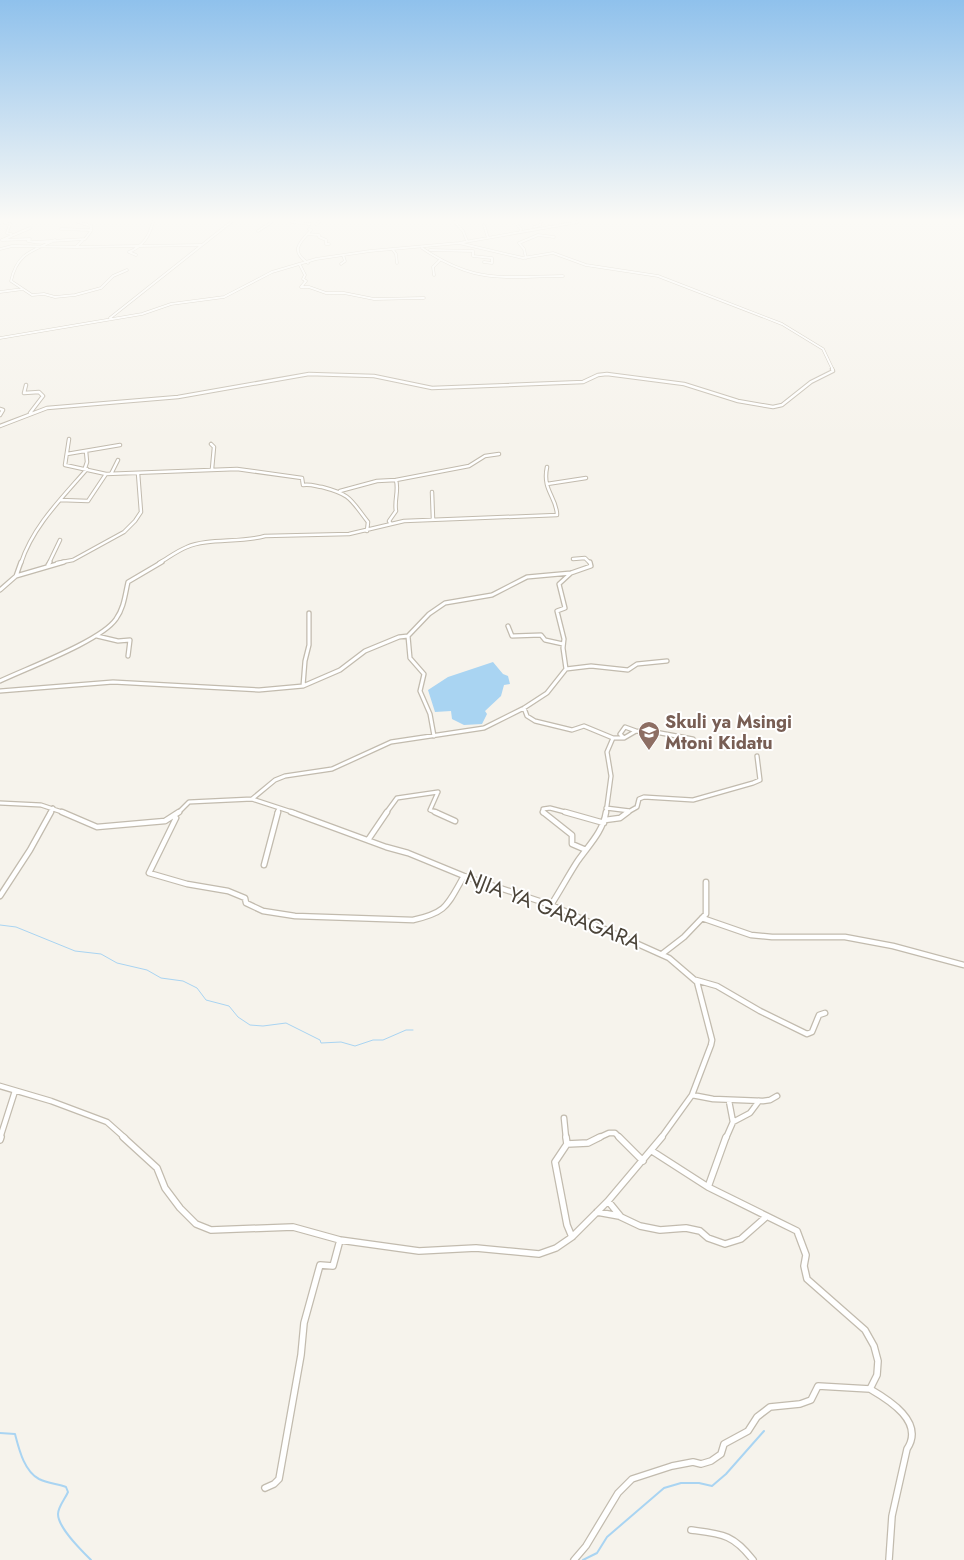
<svg xmlns="http://www.w3.org/2000/svg" width="964" height="1560" font-family="Jost,sans-serif">
<rect width="100%" height="100%" fill="#f6f3ec"/>
<!-- water -->
<path fill="#a9d4f2" d="M493,662L503,674L508,676L510,684L504,685L501,696L485,711L487,714L482,724L464,725L452,719L451,711L435,712L428,690L448,677Z"/>
<g fill="none" stroke-linecap="round" stroke-linejoin="round">
<!-- stream-far1 -->
<path stroke="#a9d4f2" stroke-width="1" d="M0,925L16,927L75,951L101,954L117,963L147,970L161,978L183,981L197,988L206,1000L229,1006L238,1017L250,1025L263,1026L286,1023L320,1040L321,1043L341,1042L355,1046L373,1040H383L406,1030H413"/>
<!-- stream -->
<path stroke="#a9d4f2" stroke-width="2" d="M0,1433L15,1434C19,1449 24,1471 39,1479C47,1483 57,1484 66,1487L68,1492C65,1499 58,1507 58,1514C58,1528 82,1551 91,1560
M583,1560L597,1553L607,1537L664,1488L681,1483H699L712,1486L726,1474L764,1431"/>
<!-- minor-far4 casing -->
<g stroke="#c2bbae" stroke-width="3">
<path id="minor-far4" d="M7,222L5,223L10,224L7,233L11,234
M292,222L310,224
M455,222L463,231L467,241
M515,222L521,229L520,232
M316,224L319,222
M484,225L488,238
M534,227L540,225L541,222
M61,229L91,230
M258,231L272,222
M308,234L319,235V237L326,240V244H329
M2,240L30,239L28,241L34,242L85,239L91,231V226L78,222
M2,240L30,228
M55,240C32,251 17,253 11,281L32,295L44,294L55,297L75,295L101,288L113,276L127,270
M459,243L523,258L553,253L586,265L658,276L782,324L823,349L833,370
M76,247L201,245
M422,248C438,259 455,268 474,273C502,280 534,276 563,276
M0,249L12,246L76,247L84,239
M393,250L396,254L397,263
M430,250L473,251V256L492,258V263L484,262
M136,255L129,252C143,246 149,237 153,222
M526,258L524,249L519,243L538,235L554,237
M308,263C290,251 299,243 311,230L309,229
M341,264L345,261L343,255
M300,265L305,275L303,279L306,281L301,287H309L326,293H344L374,299L424,298
M434,275L433,267L440,260
M0,292L23,289
M110,318L231,222
M0,338L142,314L171,304L224,297L272,272L316,259L370,251L459,243L578,222"/>
</g>
<!-- minor-far3 casing -->
<g stroke="#c2bbae" stroke-width="4.5">
<path id="minor-far3" d="M26,385L24,393L39,392L43,396L30,413
M0,409L3,410L0,415
M0,426L47,408L178,397L309,374L374,376L432,388L583,382L598,375L607,374L684,384L738,401L773,407L782,405L811,382L833,371L832,369
M69,439L65,465L106,474L237,469L302,478L303,485C311,484 315,486 322,487C352,495 350,499 368,522L367,531
M211,444L214,447L212,469
M67,454L120,445
M85,468L87,462L86,451
M111,474L118,460
M547,484L586,478
M340,491L377,481L396,480L469,466L485,456L499,454
M432,492L433,519
M60,500L88,501L106,474
M391,524L389,521L396,511C394,500 399,491 396,480
M573,559L585,558L590,563
M21,563C33,526 62,498 87,469
M49,563L60,540
M57,563L73,560L124,532L135,521L141,512L138,473
M159,563C168,558 177,551 187,547C207,538 242,543 265,536L349,534L404,521L557,515C557,497 542,491 547,467"/>
</g>
<!-- minor-far2 casing -->
<g stroke="#c2bbae" stroke-width="5.5">
<path id="minor-far2" d="M48,565L50,562
M16,576L64,562
M0,590L16,576L21,562
M508,626L512,636L541,635L545,640L563,644
M97,636L118,641L130,640L128,656
M408,636L410,658L424,674L420,691L430,714L434,736
M566,669L563,648L564,639L557,611L565,608L559,584L571,573
M0,681C27,668 101,641 116,619C124,608 125,595 128,582L162,562
M303,686L305,661L309,645V613
M0,691L113,682L259,690L303,686L340,670L365,651L399,637L408,636L429,614L445,603L492,595L527,577L571,573L591,566L590,562
M524,708L527,716L535,721L572,730L584,726L613,738
M625,727L636,731L624,738L620,734Z
M636,731L655,732L693,739
M252,799L295,813
M0,803L41,805L65,813
M606,808L630,811L637,807L639,799L644,797L693,800L753,783L760,780L757,756
M50,813L53,808
M178,813L189,802L252,799L275,780L285,776L332,769L391,742L484,728L524,708L547,693L566,669L591,666L628,670L637,664L667,661
M277,813L279,808
M386,813L397,798L438,792
M438,813L430,810L438,792
M543,813V809L550,808L569,813
M606,813L611,776L607,752L613,738H624
M627,813L630,811"/>
</g>
<!-- minor-far1 casing -->
<g stroke="#c2bbae" stroke-width="7">
<path id="minor-far1" d="M62,812L97,827L165,821L179,812
M291,812L386,847L408,853L464,876L551,905L669,958L697,982L712,1040L711,1045L692,1095L661,1138
M435,812L455,821
M543,812L572,835V844L586,850
M565,812L604,823
M176,818L149,873L187,884L228,891L245,898L246,903L263,911L295,916L413,920C448,912 447,905 464,876
M605,820L620,818L628,812
M368,840L387,812
M264,865L278,812
M0,896L30,850L51,812
M551,905C560,891 568,876 577,862C588,846 603,832 606,812
M702,918L751,935L772,937H845L893,946L964,965
M662,954L684,937L706,914V882
M696,980L717,986L760,1011L807,1034L812,1032L819,1015L825,1013
M0,1086L51,1101L107,1122L125,1138
M692,1095L713,1099L763,1101L770,1100L777,1096
M564,1118L566,1138
M733,1122L750,1113L759,1101
M0,1138L15,1091
M598,1138L609,1133H615L620,1138
M726,1138L733,1122L729,1101"/>
</g>
<!-- minor casing -->
<g stroke="#c2bbae" stroke-width="8">
<path id="minor" d="M123,1137L157,1168L165,1188L180,1208L196,1224L211,1230L293,1227L340,1240L419,1251L476,1248L539,1254L556,1248L572,1237L608,1201L662,1137
M566,1137L567,1144L588,1143L600,1137
M619,1137L643,1161
M726,1137L708,1187L797,1231L806,1255L804,1266L807,1279L865,1330L874,1346L878,1361L877,1375L870,1389C889,1400 925,1422 907,1449L892,1516L889,1560
M0,1140L1,1137
M567,1144L555,1162L567,1225L572,1237
M652,1151L708,1187
M608,1201L621,1217L640,1226L660,1230L686,1228L700,1231L708,1238L725,1244L741,1239L766,1217
M597,1212L619,1216
M265,1488L274,1484L279,1479L301,1355L304,1323L320,1265L333,1266L340,1240
M691,1530C722,1534 733,1534 753,1560
M574,1560L586,1546L618,1493L632,1479L672,1466L693,1462L701,1464L711,1461L721,1454L724,1444L748,1431L757,1417L770,1407L800,1404L811,1400L818,1386L870,1389"/>
</g>
<!-- minor-far4 -->
<use href="#minor-far4" stroke="#fff" stroke-width="2"/>
<!-- minor-far3 -->
<use href="#minor-far3" stroke="#fff" stroke-width="2.5"/>
<!-- minor-far2 -->
<use href="#minor-far2" stroke="#fff" stroke-width="3"/>
<!-- minor-far1 -->
<use href="#minor-far1" stroke="#fff" stroke-width="4.5"/>
<!-- minor -->
<use href="#minor" stroke="#fff" stroke-width="5.5"/>
</g>
<!-- sky -->
<linearGradient id="sky" x2="0" y2="1"><stop stop-color="#8fc1ec"/><stop offset="0.5" stop-color="#fbfaf6"/><stop offset="1" stop-color="#fbfaf6" stop-opacity="0"/></linearGradient>
<rect width="964" height="440" fill="url(#sky)"/>
<!-- icons -->
<defs>
<g id="school-pin" transform="scale(1.125)"><path d="M0 17L-7.5 6A9.5 9.5 0 1 1 7.5 6Z" fill="#8d6e63" stroke="#fff"/><path d="M0-5L7-2L0 1L-7-2ZM-4 1L0 2.5L4 1V4Q0 6-4 4Z" fill="#fff"/></g>
</defs>
<g fill-rule="evenodd">
<use href="#school-pin" x="649" y="732"/>
</g>
<g text-anchor="middle" dominant-baseline="central" stroke-width="4" stroke-linejoin="round" paint-order="stroke">
<!-- education labels -->
<g font-size="18" font-weight="bold" fill="#785e54" stroke="#fff" text-anchor="start">
<text x="665" y="722">Skuli ya Msingi<tspan x="665" dy="21">Mtoni Kidatu</tspan></text>
</g>
<!-- near-street labels -->
<g font-size="21" fill="#4b4439" stroke="#fff">
<text transform="translate(553 910) rotate(21)">NJIA YA GARAGARA</text>
</g>
</g>
</svg>
